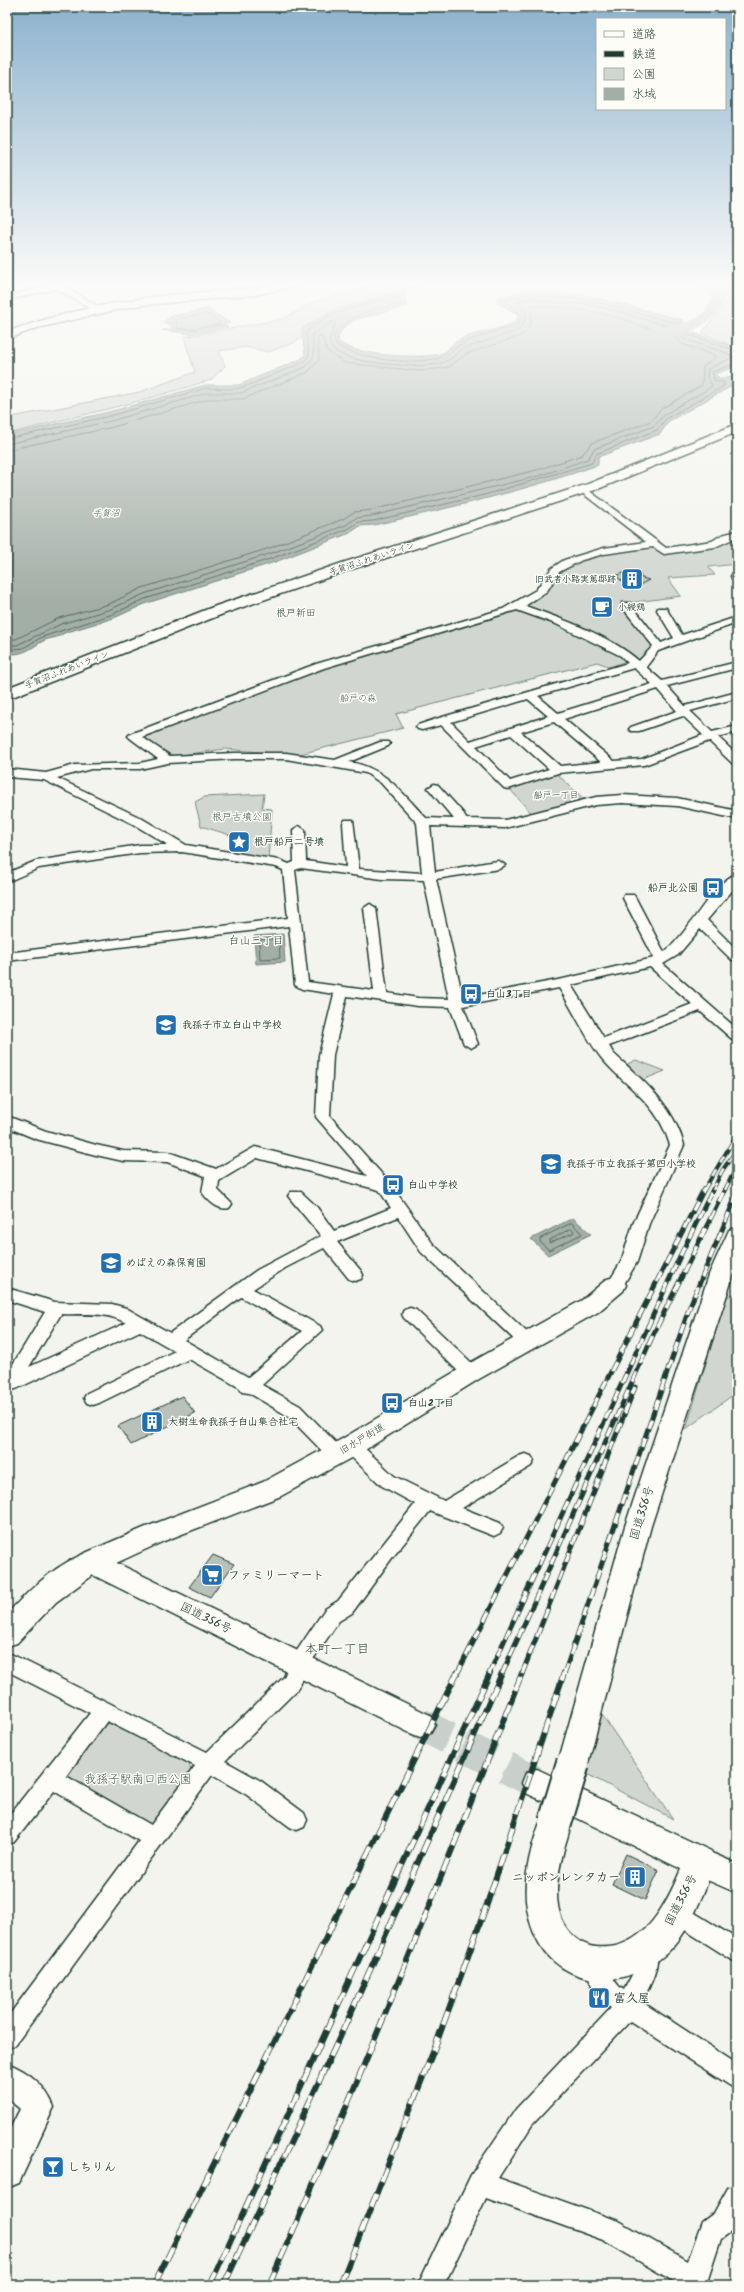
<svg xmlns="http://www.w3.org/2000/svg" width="744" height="2292" font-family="Kalam,'Klee One',sans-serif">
<rect width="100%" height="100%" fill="#f4f4ef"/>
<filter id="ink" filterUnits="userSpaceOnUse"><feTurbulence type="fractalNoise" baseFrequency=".025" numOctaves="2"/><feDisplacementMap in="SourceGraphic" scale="8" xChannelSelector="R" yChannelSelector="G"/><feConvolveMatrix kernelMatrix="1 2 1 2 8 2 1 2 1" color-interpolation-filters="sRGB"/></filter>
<g filter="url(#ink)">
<!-- green -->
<path fill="#d1d6d1" stroke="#788a82" d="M384,282H431L360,305L293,343L268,352L246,347L219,351L225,366L211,380L143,400L7,434V418L140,392L195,372L184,337L283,319L314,302Z
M706,282H737V348L702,333L729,298Z
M737,537V564L708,567L715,575L668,578L681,596L621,604L653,647L637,661L628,653L524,605L560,573L582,561L614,552L650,546L665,553Z
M516,608L559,623L621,655L626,661L610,667L597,662L396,714L403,728L296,755L225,749L174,756L141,738L318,669Z
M557,774L586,801L533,815L507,786Z
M264,794L262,808L272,809L268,859L233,853L230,835L201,826L195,802L204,797Z
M636,1060L665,1071L640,1081L623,1066Z
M737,1293V1392L686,1429L726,1297Z
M598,1709L673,1819L583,1772Z
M109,1723L189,1763L191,1772L153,1824L143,1825L66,1781V1774L102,1726Z"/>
<!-- water -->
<path fill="#a3aea7" stroke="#6e8179" d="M408,289L404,298L408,305L407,306L354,320C347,324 338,332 338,341C353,356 420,359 440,354C449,352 450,344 457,341C475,332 498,331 515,322L518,317L517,314L497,302V299L500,297L532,289L549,293L585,295L683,320L688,331L737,348V366L715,374L719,378L737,377V383L669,421L660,434L598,457V465C524,491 449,508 374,525L360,526L350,533L275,562L147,603L114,618L64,633C57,639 51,637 43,641C29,649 25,655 7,654V435L109,412L205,385H239L301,359L305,355L302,333L303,328L337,309Z
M208,309L230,323L207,328L225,325L228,327L191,334L162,330H199L171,329L172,325L163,322L172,316Z
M283,934L285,962L256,964L254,936Z
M573,1218L591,1234L548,1255L531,1239Z"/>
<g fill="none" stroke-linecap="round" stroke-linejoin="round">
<!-- shore -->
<path stroke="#546a62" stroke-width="1" d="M206,314L219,321V324L191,329L177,328L176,320Z
M7,439L110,416L206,388L234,389L244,387L304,362L309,355L306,332C330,310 368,304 398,296L401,304C374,309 352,313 334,335L335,344C361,361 416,366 445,356C451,354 454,348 459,345C475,336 500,331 517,325L521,315L506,300L532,293L549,297L585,299L680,324L686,334L737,351
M7,444L111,421L207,393H241L306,367L314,356L312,334L334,321L336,323C332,331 326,341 333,349C345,364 423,369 442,363C450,360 456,355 462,349L519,330L527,316L518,301L533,298L549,302L584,304L613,310L675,328L684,339L727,353L733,357L708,369L707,377L712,385L711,387L665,414L654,426L594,449L588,459L539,476L372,516L356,518L346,525L272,553L144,594L111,609L61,624L17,645H7
M7,450L113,427L209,399H243L308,372L319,360L318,338L321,335L327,351L345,363L420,371L449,367L466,354L520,336C532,328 532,320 530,307L532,305L583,310L620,318L645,327L670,332L682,344L716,356L703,367L702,385L661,409L651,421L592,443L582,455L537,470L372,510L354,512L343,519L270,548L142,588L109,604L59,618L16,639H7
M7,650L23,648L42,637L113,614L145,599L273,558L348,529L359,522L373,521L484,495L592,463L596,454L657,430L667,418L724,386V382L715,381L712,372L737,363
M279,939L280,958L260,959L259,940Z
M572,1223L582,1234L549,1250L540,1242V1239Z
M571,1229L574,1231L573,1233L549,1243L550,1240Z"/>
<!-- river -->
<path fill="#a3aea7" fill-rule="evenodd" d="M694,282H708L725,296C717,327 676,342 647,335L645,332L647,329C672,323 703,329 712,297Z"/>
</g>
<!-- building -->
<path fill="#b9c1bb" stroke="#1f3d34" d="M630,570L641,575L639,577L649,580L632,589L616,576Z
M182,1396L195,1413L131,1445L118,1426Z
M213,1555L234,1564L210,1597L189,1587Z
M626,1854L659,1870L645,1900L612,1884Z"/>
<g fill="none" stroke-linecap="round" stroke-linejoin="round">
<!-- highway-tunnel -->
<path stroke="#c9cfca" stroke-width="32" stroke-dasharray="32 16" stroke-linecap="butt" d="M420,1724L537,1783"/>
<!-- street casing -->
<g stroke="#1f3d34" stroke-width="3">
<path id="street" d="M46,282L61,284L104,310L97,312L56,289L7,300V296L51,285Z
M584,487L666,548L712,541L722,535L737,531V537L715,547L664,554L653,547L604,554L582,560L559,572L547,591L525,606C560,618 611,636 639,661L653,646L622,607V603H630L661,643L674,638L657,610L658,608H666L682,635L737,617V623L658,651L646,667L662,681L737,662V668L667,686L685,706L737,692V698L690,711L712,732L737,726V732L718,737L737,755V765L733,764L709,741L644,765L558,773L508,789L504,788L441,725L422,730L418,729L416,727L418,725L439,718L628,663L621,656L556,624L517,610L324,668L142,737L170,756L234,753H286L335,760L380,742H388L390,744L388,746L349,762C386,768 402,793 426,818L454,819L428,788L434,784L438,785L464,814L466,819L505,820L596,797L622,795L677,798L737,811V819L677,806L622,803L596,805L505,828L430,826L435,872L490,862L499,861L505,865L499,869L436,879L463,998L563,979L654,958L623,898L624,895H634L664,952C688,936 713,880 737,874V885L707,920L737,950V961L732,960L700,929L678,955L663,964L737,1029V1040L732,1039L700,1011L609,1046L613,1053C643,1081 673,1104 684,1145L649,1224L637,1262L621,1289L615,1291L609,1289L607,1285L621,1262L633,1224L670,1145C657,1102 630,1091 603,1060C588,1042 573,1010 559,988L463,1006L478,1044L471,1048L464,1044L450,1007L418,1006L347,996L333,1055L330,1116L389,1182L433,1244L533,1338L535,1342L533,1346L527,1348L521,1346L421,1252L398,1217L337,1242L361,1271L363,1275L361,1279L355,1281L349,1279L324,1248L285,1268L253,1289L320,1326L322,1330L262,1385L300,1406L342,1449L345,1454L342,1459L336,1461L330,1459L288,1416L249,1393L242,1392L240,1388L189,1359L99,1403L93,1405L87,1403L84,1398L87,1393L175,1351L140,1331L16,1389L7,1390V1374L45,1312L7,1300V1288L55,1302L112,1304L126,1308L170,1333L257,1270L321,1236L288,1196L291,1192H301L316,1206L334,1231L391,1208L379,1190L257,1158L219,1181L218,1190L232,1204L229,1208C219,1211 208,1201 202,1192L205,1176L167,1162L123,1161L96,1155L36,1139L7,1127V1116L46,1131L96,1145L123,1151L168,1152L216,1169L255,1147L367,1176L316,1117L319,1055L334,994L302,989L295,985L289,926L7,961V953L288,918L283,870L276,867L182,852L140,853L39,868L7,882V873L36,861L140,845H168L133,824L44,780L7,777V769L46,773L75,765L140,763L158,759L130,738L128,736L130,734L316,664L503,609L536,590L552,568L564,560L604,548L646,542L581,492L579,490ZM634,668L652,684L558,713L538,696ZM658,689L677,711L631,727L629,729L631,731H639L683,716L703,735L642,759L614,761L564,719ZM528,699L548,716L470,741L451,722ZM554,722L601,762L560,766L521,732ZM511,735L549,769L510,781L476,746ZM234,759H286L366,773L381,783L417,823L422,873L359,869L353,820H345L343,823L346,867L306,861L305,830L299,826L293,830L294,862L289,864L279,860L186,845L141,818L57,778L91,769H140L168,763ZM301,868L382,879L424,880L449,999L418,998L387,993L376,908L370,904L364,908L374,991L308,982L295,870ZM650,967L692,1004L604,1038L571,985ZM241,1297L302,1331L248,1377L184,1340ZM61,1314C84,1315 105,1311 126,1323L29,1367Z
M736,573H737V582L733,581L731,576Z
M410,1308L416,1310L477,1368L480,1373L477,1378L471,1379L465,1378L404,1318L402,1314L404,1310Z
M351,1439L357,1441L394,1476L444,1501L519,1456L525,1454L531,1456L534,1461L531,1466L462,1508L500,1523L503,1528L500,1533L494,1536L430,1511L392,1558L352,1613L339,1621L307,1668L299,1688L225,1761L261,1781L304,1813L307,1820L304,1827L297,1830L290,1827L247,1795L212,1775L15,2045L7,2048V2018L139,1841L54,1791L14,1842L7,1845V1818L90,1713L7,1671V1652L207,1752L284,1677L292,1658L325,1609L338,1601L415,1504L382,1486L345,1451L342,1446L345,1441ZM107,1721L195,1766L151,1825L66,1776Z
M677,1902L737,1939V1963L669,1920L666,1913L669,1906Z
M646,1939L654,1942C663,1963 651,1983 642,2002L737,2064V2090L630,2021L532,2125L498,2178L618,2221L688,2261L702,2222L714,2213L728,2188L737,2185V2221L732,2231L721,2239L706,2285H680L603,2240L486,2198L444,2285H418L471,2175L516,2109L611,2008C595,1997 583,1977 591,1957L599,1954L607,1957C612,1970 611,1982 624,1990L634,1971L635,1950L638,1942Z"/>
</g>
<!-- secondary casing -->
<g stroke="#1f3d34" stroke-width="3">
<path id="secondary" d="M287,282H306L305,284L254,295L134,306L37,328L7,339V332C47,317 91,307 133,300C184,291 236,293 287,282Z
M737,424V432L598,489L352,569L223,614L7,699V688L213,607L342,563L588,484Z
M615,1277L623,1279L626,1285L623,1291L598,1312L479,1379L360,1453L281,1496L164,1541L101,1570L92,1573L83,1570L79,1562L83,1554L146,1527L263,1482L342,1439L463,1367L582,1300L607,1279Z
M700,1848L737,1864V1893L689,1872L685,1862L689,1852Z
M7,2063C29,2072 45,2084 54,2107L19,2183L7,2188V2135L20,2109L7,2098Z"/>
</g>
<!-- highway casing -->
<g stroke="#1f3d34" stroke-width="3">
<path id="highway" d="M737,1228V1264L651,1526L588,1763L584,1773L573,1777L562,1773L558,1763L625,1526L710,1272L729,1230Z
M92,1551L430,1715L435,1724L430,1733L420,1737L410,1733L93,1575L56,1602L17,1643L7,1646V1614C31,1588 58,1562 92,1551Z
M537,1769L711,1851L716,1862C703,1892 692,1930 667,1953C614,2001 538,1982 527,1908C522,1878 532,1840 544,1813L555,1809L566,1813C567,1816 570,1821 570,1824C570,1831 567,1838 565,1845C559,1869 552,1896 562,1920C568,1934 582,1946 596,1947C643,1952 666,1905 681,1869L526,1793L522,1783L526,1773Z"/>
</g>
<!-- street -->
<use href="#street" fill="#fdfcf7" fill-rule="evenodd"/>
<!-- secondary -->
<use href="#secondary" fill="#fdfcf7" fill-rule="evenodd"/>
<!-- highway -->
<use href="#highway" fill="#fdfcf7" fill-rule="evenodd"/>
<!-- rail-far2 casing -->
<g stroke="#1f3d34" stroke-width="4">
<path id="rail-far2" d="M704,1190L737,1134
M713,1190L722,1171L737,1149
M725,1190L737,1165"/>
</g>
<!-- rail-far1 casing -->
<g stroke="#1f3d34" stroke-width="5">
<path id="rail-far1" d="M457,1674L704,1189
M489,1674L681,1254L713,1189
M502,1674L653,1335L725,1189
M522,1674L635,1387
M564,1674L690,1306L737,1194"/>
</g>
<!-- rail casing -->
<g stroke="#1f3d34" stroke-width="6">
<path id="rail" d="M154,2285L457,1673
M210,2285L490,1673
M224,2285L350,2015L502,1673
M269,2285C359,2083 441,1879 522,1673
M340,2285L435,2047L487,1904L564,1673"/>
</g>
<!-- rail-far2 -->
<use href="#rail-far2" stroke="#fdfcf7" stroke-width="2.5" stroke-dasharray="8" stroke-linecap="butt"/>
<!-- rail-far1 -->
<use href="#rail-far1" stroke="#fdfcf7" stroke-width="3.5" stroke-dasharray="10" stroke-linecap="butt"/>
<!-- rail -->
<use href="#rail" stroke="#fdfcf7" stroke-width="4.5" stroke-dasharray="14" stroke-linecap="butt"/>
<!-- highway-bridge casing -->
<g stroke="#1f3d34" stroke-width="36" stroke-linecap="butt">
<path id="highway-bridge" d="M555,1823L573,1763"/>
</g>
<!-- highway-bridge -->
<use href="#highway-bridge" stroke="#fdfcf7" stroke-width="32"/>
</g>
</g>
<!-- sky -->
<linearGradient id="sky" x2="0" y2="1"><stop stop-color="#8cb2ce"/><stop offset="0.47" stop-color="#fafaf8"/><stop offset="1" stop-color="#fafaf8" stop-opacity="0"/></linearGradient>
<rect width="744" height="603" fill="url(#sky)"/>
<!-- icons -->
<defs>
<g id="building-square" transform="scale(1.15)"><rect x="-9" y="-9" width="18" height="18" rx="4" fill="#1f6fb2" stroke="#fdfcf7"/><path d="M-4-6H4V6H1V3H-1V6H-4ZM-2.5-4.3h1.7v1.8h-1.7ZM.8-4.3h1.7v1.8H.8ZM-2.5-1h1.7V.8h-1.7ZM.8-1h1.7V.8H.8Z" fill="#fff"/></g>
<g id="cafe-square" transform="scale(1.15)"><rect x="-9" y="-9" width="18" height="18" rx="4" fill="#1f6fb2" stroke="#fdfcf7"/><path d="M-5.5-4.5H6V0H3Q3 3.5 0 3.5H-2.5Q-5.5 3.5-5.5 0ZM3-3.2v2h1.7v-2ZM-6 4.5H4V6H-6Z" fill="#fff"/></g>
<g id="sight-square" transform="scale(1.15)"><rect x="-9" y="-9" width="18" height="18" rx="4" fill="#1f6fb2" stroke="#fdfcf7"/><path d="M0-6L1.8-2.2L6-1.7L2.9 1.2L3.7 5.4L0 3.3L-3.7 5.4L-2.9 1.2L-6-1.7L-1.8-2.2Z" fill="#fff"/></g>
<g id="bus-square" transform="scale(1.15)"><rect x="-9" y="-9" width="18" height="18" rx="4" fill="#1f6fb2" stroke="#fdfcf7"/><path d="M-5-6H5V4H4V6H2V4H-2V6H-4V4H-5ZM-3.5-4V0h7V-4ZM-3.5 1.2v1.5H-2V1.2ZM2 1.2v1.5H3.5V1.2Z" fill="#fff"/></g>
<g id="school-square" transform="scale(1.15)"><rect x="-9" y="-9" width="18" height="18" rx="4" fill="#1f6fb2" stroke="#fdfcf7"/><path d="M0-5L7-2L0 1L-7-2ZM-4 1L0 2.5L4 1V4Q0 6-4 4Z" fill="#fff"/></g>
<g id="supermarket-square" transform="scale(1.15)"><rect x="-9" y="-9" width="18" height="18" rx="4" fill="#1f6fb2" stroke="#fdfcf7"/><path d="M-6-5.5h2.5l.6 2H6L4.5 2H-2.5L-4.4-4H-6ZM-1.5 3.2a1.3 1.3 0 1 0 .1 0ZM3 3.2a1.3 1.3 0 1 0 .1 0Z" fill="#fff"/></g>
<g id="restaurant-square" transform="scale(1.15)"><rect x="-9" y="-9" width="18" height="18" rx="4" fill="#1f6fb2" stroke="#fdfcf7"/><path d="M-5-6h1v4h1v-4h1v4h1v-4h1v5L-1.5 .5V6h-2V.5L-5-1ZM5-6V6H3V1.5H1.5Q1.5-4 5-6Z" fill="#fff"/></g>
<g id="bar-square" transform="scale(1.15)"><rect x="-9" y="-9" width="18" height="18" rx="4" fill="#1f6fb2" stroke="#fdfcf7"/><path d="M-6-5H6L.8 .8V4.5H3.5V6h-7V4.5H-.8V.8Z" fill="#fff"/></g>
</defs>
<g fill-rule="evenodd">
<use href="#building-square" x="632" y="579"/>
<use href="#cafe-square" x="602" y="607"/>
<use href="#sight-square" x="239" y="842"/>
<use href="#bus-square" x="713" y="888"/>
<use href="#bus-square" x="471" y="994"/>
<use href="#school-square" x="166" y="1025"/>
<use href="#school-square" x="551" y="1164"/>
<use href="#bus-square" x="393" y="1185"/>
<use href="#school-square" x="111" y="1263"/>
<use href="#bus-square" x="392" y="1403"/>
<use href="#building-square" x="152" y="1422"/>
<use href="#supermarket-square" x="212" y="1575"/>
<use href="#building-square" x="635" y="1877"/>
<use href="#restaurant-square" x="599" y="1998"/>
<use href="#bar-square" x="53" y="2167"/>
</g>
<g text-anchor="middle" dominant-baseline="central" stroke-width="3" stroke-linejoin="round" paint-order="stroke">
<!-- far-water labels -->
<g font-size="9" font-style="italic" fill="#475f56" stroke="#fdfcf7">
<text x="106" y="513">手賀沼</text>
</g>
<!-- far-street labels -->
<g font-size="9" fill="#1f3d34" stroke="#fdfcf7">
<text transform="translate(372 559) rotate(-18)">手賀沼ふれあいライン</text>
<text transform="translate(67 670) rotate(-21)">手賀沼ふれあいライン</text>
</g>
<!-- far-poi labels -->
<g font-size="9" font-weight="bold" fill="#1f3d34" stroke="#fdfcf7" text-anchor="end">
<text x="616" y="579">旧武者小路実篤邸跡</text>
<text x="618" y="607" text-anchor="start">小綬鶏</text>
</g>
<!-- far-park labels -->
<g font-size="9" fill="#435c53" stroke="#fdfcf7">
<text x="358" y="698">船戸の森</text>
</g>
<!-- far-neighbourhood labels -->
<g font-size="9" fill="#1f3d34" stroke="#fdfcf7">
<text x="556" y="795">船戸一丁目</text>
</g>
<!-- far-quarter labels -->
<g font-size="10" fill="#1f3d34" stroke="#fdfcf7">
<text x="296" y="613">根戸新田</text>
</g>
<!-- park labels -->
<g font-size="10" fill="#435c53" stroke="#fdfcf7">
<text x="242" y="817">根戸古墳公園</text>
</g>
<!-- poi labels -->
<g font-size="10" font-weight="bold" fill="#1f3d34" stroke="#fdfcf7" text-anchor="start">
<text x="254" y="842">根戸船戸二号墳</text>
<text x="698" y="888" text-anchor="end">船戸北公園</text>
<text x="486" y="994">白山3丁目</text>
<text x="182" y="1025">我孫子市立白山中学校</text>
<text x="566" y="1164">我孫子市立我孫子第四小学校</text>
<text x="408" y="1185">白山中学校</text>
<text x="126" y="1263">めばえの森保育園</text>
<text x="408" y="1403">白山2丁目</text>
<text x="168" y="1422">大樹生命我孫子白山集合社宅</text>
</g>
<!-- street labels -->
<g font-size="10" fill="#1f3d34" stroke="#fdfcf7">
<text transform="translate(362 1439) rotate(-31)">旧水戸街道</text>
</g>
<!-- neighbourhood labels -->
<g font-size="11" fill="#1f3d34" stroke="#fdfcf7">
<text x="256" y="941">白山三丁目</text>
</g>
<!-- near-street labels -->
<g font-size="12" fill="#1f3d34" stroke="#fdfcf7">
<text transform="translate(642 1513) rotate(-73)">国道356号</text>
<text transform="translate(206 1618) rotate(26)">国道356号</text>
<text transform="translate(681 1900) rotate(-63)">国道356号</text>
</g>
<!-- near-poi labels -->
<g font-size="12" font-weight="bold" fill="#1f3d34" stroke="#fdfcf7" text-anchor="start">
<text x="228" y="1575">ファミリーマート</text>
<text x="620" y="1877" text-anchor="end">ニッポンレンタカー</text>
<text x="614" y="1998">富久屋</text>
<text x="68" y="2167">しちりん</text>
</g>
<!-- near-park labels -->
<g font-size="12" fill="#435c53" stroke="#fdfcf7">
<text x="138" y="1779">我孫子駅南口西公園</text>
</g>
<!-- near-neighbourhood labels -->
<g font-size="13" fill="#1f3d34" stroke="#fdfcf7">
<text x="337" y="1649">本町一丁目</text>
</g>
</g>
<!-- margin -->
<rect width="744" height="2292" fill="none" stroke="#fdfcf7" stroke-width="24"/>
<rect x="12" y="12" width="720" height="2268" fill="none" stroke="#1f3d34" stroke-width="1.5" filter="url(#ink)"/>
<!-- legend -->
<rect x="596" y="18" width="130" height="92" fill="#fdfcf7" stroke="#a4b0a9"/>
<rect x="604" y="31" width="20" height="6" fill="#fdfcf7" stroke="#a4b0a9"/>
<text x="632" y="38" font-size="12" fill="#1f3d34">道路</text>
<rect x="604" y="51" width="20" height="6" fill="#1f3d34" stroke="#a4b0a9"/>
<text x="632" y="58" font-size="12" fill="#1f3d34">鉄道</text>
<rect x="604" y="68" width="20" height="12" fill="#d1d6d1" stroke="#a4b0a9"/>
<text x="632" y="78" font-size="12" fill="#1f3d34">公園</text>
<rect x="604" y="88" width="20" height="12" fill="#a3aea7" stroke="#a4b0a9"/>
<text x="632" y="98" font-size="12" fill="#1f3d34">水域</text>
</svg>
